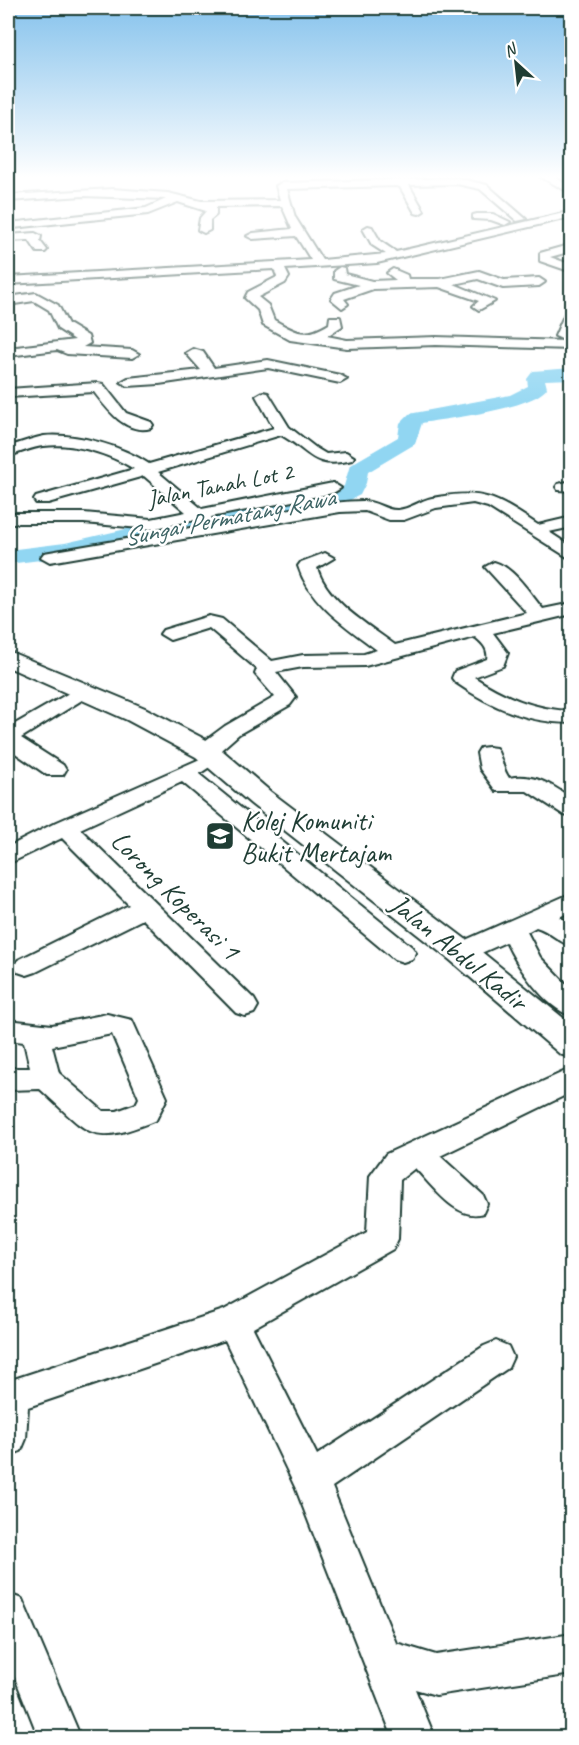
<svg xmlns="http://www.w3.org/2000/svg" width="579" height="1745" font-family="Caveat,sans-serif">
<rect width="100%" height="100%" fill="#fff"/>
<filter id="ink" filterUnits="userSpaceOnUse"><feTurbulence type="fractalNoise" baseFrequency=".0167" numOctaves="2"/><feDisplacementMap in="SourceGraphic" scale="12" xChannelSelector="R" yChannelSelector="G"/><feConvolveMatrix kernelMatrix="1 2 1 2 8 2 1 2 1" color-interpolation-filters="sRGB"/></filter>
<g filter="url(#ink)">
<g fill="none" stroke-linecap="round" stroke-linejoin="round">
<!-- river -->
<path fill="#91d6f2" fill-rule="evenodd" d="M572,368V379L545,380L547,388C533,409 449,418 422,423L415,444L368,472L366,483L360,495L338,506L306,513L242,520L213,528L161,535L65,557L8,564V550L65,543L161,521L213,515L242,506L319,498L333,493L344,486L350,465L398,437L400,423L409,414L510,395L528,386L527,379L533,371Z"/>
<!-- minor casing -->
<g stroke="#1f3d34" stroke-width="4">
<path id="minor" d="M539,176H552L572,187V194Z
M457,178L487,185L526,219L517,221L480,189L457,184L409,185L424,211L419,214L415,213L400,187L396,186L287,189L295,217L322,260L386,254L372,245L363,229L368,226L372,227L380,241L396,252L572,211V217L377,263L285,269L289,277L285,283L258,297L268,305L274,320C298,333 304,339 329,324L330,317H340L342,326L327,336L347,340L436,337L566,341L555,336L566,311L572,307V349L436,345L347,348L290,340L263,325L258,310L245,298L248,292L277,277L274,269L8,284V277L311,260L296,236L253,239L247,236L253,233L292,229L282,206L216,207V215L210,220V230L204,233L198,230L200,218L206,211L178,202L148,214L13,228L9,227V223L146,208L166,199L83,196L8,201V195L112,189L168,193L201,201L280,200L276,186L281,183Z
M477,214H493L510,222L505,225L491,220L473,219V215Z
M35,233L41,236L40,241L47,250L45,252H37L29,240L8,241V235Z
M572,244V251L550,257L572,265V272L540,261V253Z
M340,267L344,268L345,274L372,281L396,280L387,273L393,269L407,275L408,279H440L479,271L504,280L539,278L545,282L539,286L503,288L478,279L454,284L495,301L479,310L473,306L479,301L439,287L373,289L344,299L348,304L342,308L331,299L335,293L359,285L334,279V271Z
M36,293L58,305L68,324L88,336L90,343L83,347L132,350L139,354L132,358L67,354L57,350L8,356V348L75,340L58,329L49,310L34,301L8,305V297Z
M193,349L203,352L214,368L268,360L340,375L347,379L340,383L268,368L159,384L128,386L121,382L128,378L201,370L186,353Z
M98,383L103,384L126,413L151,422L153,425L151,428C126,435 107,409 94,392L8,397V389Z
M263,392L268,393L289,427L316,448L326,454L346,452L354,457L352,460C312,470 311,451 281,435L158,472L202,509L333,483L341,488L333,493L211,517L214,524C263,515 314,502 363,501C376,501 386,511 398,510C410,509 421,500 432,498C483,488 497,498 538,525L572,517V527L549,532L572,547V560L488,507L473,503L436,508L404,520H389L365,511L340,512L50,562L41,557L44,553L202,526L195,520L151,529L84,523H8V513H84L151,519L186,512L144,476L48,503H36L34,500L36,497L134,469C110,454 73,442 44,446C32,447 20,453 8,456V446C20,444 32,438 44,436C77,433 122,446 149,464L274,428L256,396Z
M572,481V491L558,490L556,487L558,484Z
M325,553L334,558L317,568C328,602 367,624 395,645L527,613L485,567L494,562C514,567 530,594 543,609L572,603V614L493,633L508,653L503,666L474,677C505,697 535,710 572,711V723C527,723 491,707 455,682L452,678L455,671L487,659C489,649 482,643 475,637L365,666L303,667L276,672L296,697L290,705L239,734L214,756H198L195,751L198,746L225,726L275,697L255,674L257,669L209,628L170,640L160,634L163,630L209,616L222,619L272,661L303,655L364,654L377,650C347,627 310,604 298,566L301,562Z
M83,685L90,687L93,691L90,695L21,738L63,765L66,770L63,775H47L8,748V728Z
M488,747L496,748C502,758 502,768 509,778C534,773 553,785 572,799V817L564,815L527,791H496L480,769L477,753L480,748Z
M200,759L208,761L211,766L199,774L412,947L416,953L412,959L403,962L394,959L182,782L80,829L254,999L258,1006L254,1013L245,1016L236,1013L143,919L36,972L27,975L18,972L14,966L18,960L129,905L62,838L8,864V847L57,822Z
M572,893V911L559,917L572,924V946C558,942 550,931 536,927L527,932L540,957L572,990V1016C545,1008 517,966 506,942L470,958L461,961L452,958L448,952L452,946Z
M107,1014L132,1020L167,1098L156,1120C89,1148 89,1133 40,1089L8,1090V1068H30L24,1042L8,1040V1020L52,1025ZM112,1034L139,1098L136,1104L117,1111H103L59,1073L52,1046Z
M572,1068V1092L440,1156L483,1195L487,1204L483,1213C457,1222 432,1185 415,1168L400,1180L398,1239L393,1249L253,1328L317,1455L484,1346L496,1341L508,1346L513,1357L508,1368L332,1487L396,1643L436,1655L572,1634V1674L436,1695L415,1689L435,1738H393L296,1489L225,1340L28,1407L26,1439L21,1451L8,1456V1381L224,1310L367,1232L370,1176L386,1154Z
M8,1594L22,1599L81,1738H39L8,1660Z"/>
</g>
<!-- major casing -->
<g stroke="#1f3d34" stroke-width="4">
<path id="major" d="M8,651L145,708L216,745L271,792L472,944L572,1025V1058L560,1054L450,960L251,804L196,757L127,720L8,667Z"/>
</g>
<!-- minor -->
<use href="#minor" fill="#fff" fill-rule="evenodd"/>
<!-- major -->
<use href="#major" fill="#fff" fill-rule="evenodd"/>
<!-- rail -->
<path stroke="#1f3d34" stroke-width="2" d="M562,176L572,182"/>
</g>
</g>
<!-- sky -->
<linearGradient id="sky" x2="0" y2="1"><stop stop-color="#85c2ec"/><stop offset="0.42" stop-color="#fff"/><stop offset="1" stop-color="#fff" stop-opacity="0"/></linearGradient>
<rect width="579" height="421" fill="url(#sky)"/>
<!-- icons -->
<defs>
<g id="university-square" transform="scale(1.5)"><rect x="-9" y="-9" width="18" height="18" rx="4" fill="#1f3d34" stroke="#fff"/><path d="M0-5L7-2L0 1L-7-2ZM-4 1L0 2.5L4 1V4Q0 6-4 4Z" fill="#fff"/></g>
</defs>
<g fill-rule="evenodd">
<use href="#university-square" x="220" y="836"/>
</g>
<g text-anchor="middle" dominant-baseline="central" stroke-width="5" stroke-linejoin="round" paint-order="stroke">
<!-- far-street labels -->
<g font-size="24" fill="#1f3d34" stroke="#fff">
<text transform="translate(220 485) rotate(-11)">Jalan Tanah Lot 2</text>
</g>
<!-- far-water labels -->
<g font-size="26" font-style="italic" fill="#3c6364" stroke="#fff">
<text transform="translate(229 517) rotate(-11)">Sungai Permatang Rawa</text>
</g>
<!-- poi labels -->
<g font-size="28" fill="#1f3d34" stroke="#fff" text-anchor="start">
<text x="241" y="820">Kolej Komuniti<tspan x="241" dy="32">Bukit Mertajam</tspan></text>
</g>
<!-- street labels -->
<g font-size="28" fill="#1f3d34" stroke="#fff">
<text transform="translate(176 895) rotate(45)">Lorong Koperasi 1</text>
<text transform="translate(459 952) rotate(39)">Jalan Abdul Kadir</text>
</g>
</g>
<!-- margin -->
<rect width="579" height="1745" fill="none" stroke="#fff" stroke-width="30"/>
<rect x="15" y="15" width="549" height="1715" fill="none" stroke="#1f3d34" stroke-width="2" filter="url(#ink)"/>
<!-- north arrow -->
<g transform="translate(516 63) rotate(333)" stroke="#ffffff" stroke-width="4.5" paint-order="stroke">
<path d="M0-4.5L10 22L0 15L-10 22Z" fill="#1f3d34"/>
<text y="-9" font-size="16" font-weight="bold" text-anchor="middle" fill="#1f3d34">N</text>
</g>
</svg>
